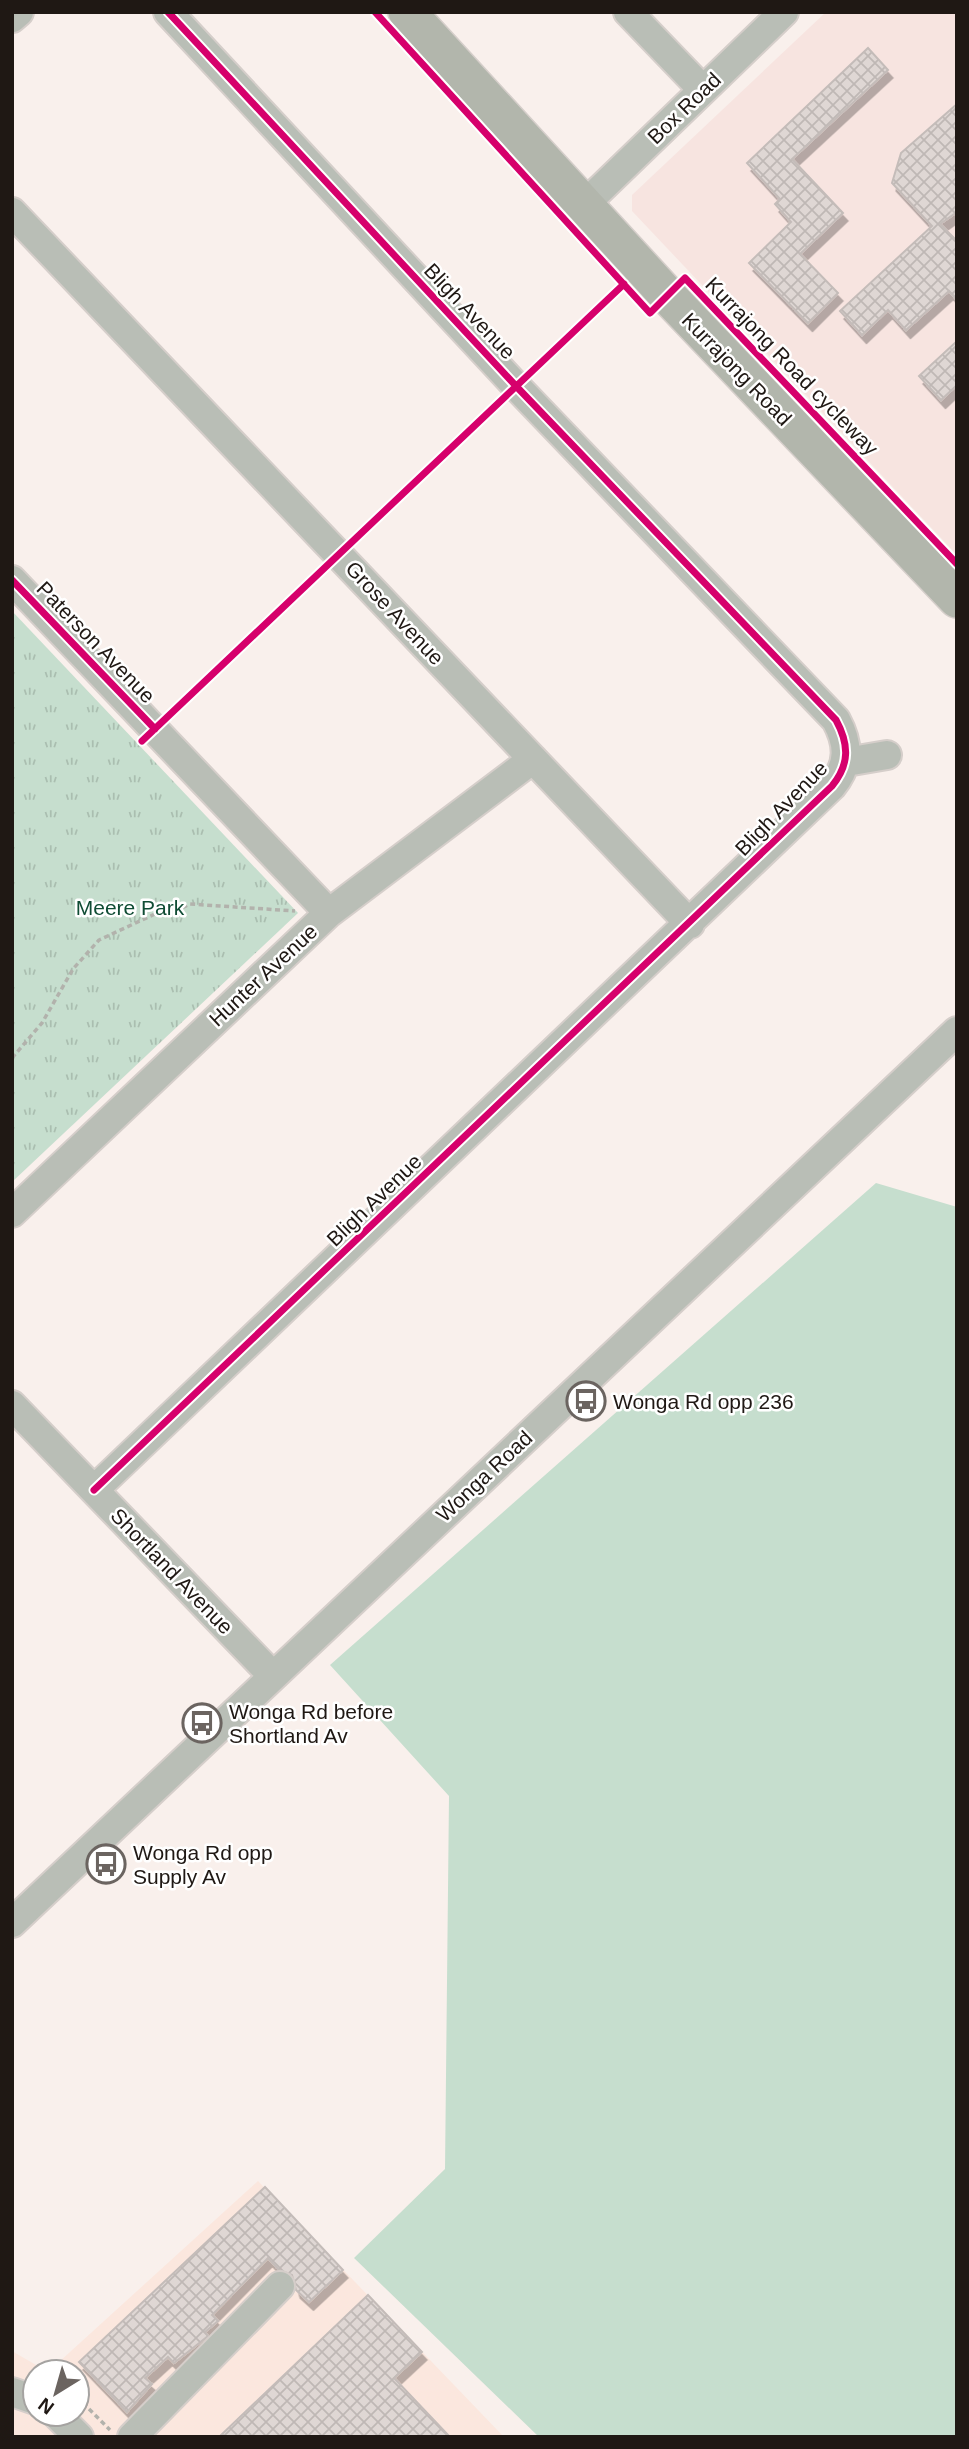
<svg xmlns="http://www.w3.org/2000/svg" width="969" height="2449" font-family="Arial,sans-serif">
<defs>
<pattern id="park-tufts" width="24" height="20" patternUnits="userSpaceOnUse" patternTransform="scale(1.75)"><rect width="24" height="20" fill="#c6dece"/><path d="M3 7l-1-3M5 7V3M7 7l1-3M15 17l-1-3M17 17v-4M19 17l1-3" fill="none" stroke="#aabeb0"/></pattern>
<pattern id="building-cross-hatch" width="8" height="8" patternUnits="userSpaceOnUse" patternTransform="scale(1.75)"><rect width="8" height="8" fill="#dfd7d4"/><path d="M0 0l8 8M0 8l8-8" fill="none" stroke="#bfb8b5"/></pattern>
<filter id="shadow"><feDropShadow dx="4.5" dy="8" stdDeviation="0" flood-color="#0004"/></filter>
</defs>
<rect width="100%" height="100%" fill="#f9f0ec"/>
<!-- built -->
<path fill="#fbe7de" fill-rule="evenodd" d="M258,2181L504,2437H12V2351L48,2372ZM35,2372H77V2414H35Z"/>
<!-- education -->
<path fill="#f7e4e0" d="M826,12H957V555L632,211V195Z"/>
<!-- grass -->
<path fill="#c6dece" d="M876,1183L957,1207V2437H539L354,2258L445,2169L449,1796L330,1665Z"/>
<!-- park -->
<path fill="url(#park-tufts)" d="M12,611L298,913L12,1182Z"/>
<!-- building -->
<path fill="url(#building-cross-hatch)" stroke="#c4bcb9" stroke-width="2" filter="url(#shadow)" d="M868,48L888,70L792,159L843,213L800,254L838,293L808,323L749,263L791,222L775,204L780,199L747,163Z
M957,104V212L940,224L957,241V300L949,291L906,330L888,310L862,335L840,311L932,226L892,183L901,153Z
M957,341V385L941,400L919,376Z
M265,2187L343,2270L309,2302L296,2290L292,2275L279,2270L268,2258L212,2315L218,2321L205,2332L208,2336L174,2363L168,2357L145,2378L152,2384L127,2412L79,2362Z
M368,2295L422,2352L394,2378L450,2437H219Z"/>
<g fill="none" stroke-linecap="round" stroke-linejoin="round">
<!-- minor casing -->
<g stroke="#d5ceca" stroke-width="32">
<path id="minor" d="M628,12L703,90
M12,18L19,12
M584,205L784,12
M12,212L690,924
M12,580L329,913
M846,762L887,755
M12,1213L329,913L533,759
M12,1405L273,1676
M94,1490L832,786C850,764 849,744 836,720L515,385L168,12
M12,1923L957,1031
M12,2392L35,2400
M56,2414L79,2437
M132,2437L280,2286"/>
</g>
<!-- major casing -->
<g stroke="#d5ceca" stroke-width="40">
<path id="major" d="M407,12L667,295L957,599"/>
</g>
<!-- path -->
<path stroke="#b2b2ac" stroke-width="3.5" stroke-dasharray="5 3.5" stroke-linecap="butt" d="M12,1058L42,1023L73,969L99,940L157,913H171L190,904L295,911
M77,2397L110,2430"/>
<!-- minor -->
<use href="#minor" stroke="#b9beb6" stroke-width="28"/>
<!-- major -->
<use href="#major" stroke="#b2b6ac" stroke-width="37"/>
<!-- cycleway casing -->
<g stroke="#fff" stroke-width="11">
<path id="cycleway" d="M375,12L650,313L685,278L957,564
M12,580L155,729
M142,741L624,284
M94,1490L832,786C850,764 849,744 836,720L515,385L168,12"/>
</g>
<!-- cycleway -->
<use href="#cycleway" stroke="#d6006c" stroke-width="7"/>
</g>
<!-- icons -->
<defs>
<g id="bus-ring" transform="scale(2.0125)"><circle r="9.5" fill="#fff" stroke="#6b6460" stroke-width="1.5"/><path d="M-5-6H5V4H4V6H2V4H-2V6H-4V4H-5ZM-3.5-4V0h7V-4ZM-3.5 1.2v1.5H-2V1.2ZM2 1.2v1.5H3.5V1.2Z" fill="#6b6460"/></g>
</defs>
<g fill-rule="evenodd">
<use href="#bus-ring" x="586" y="1401"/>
<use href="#bus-ring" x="202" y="1723"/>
<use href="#bus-ring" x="106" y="1864"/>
</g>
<g text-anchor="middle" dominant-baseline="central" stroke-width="5" stroke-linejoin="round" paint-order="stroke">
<!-- street labels -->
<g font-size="21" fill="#1f1814" stroke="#fff">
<text transform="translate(684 108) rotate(-44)">Box Road</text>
<text transform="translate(470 311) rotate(47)">Bligh Avenue</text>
<text transform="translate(792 366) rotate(46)">Kurrajong Road cycleway</text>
<text transform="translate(737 369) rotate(46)">Kurrajong Road</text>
<text transform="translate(395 613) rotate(47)">Grose Avenue</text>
<text transform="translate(96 642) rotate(46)">Paterson Avenue</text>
<text transform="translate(781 808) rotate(-46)">Bligh Avenue</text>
<text transform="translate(263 975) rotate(-43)">Hunter Avenue</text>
<text transform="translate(374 1200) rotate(-44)">Bligh Avenue</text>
<text transform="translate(484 1476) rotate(-43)">Wonga Road</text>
<text transform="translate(172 1571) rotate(46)">Shortland Avenue</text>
</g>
<!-- park labels -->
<g font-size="21" fill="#0f4c34" stroke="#fff">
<text x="130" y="907">Meere Park</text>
</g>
<!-- poi labels -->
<g font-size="21" fill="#1f1814" stroke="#fff" text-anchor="start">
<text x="613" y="1401">Wonga Rd opp 236</text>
<text x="229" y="1711">Wonga Rd before<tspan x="229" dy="24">Shortland Av</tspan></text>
<text x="133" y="1852">Wonga Rd opp<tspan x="133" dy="24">Supply Av</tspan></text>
</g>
</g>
<!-- border -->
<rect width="969" height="2449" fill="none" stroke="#1f1814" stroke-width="28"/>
<!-- north arrow -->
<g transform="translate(56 2393) rotate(217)"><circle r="33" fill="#ffffff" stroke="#a5a3a1" stroke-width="2"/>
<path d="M0-5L12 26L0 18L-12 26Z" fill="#6b6460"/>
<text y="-10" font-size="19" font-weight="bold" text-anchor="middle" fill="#1f1814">N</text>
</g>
</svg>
